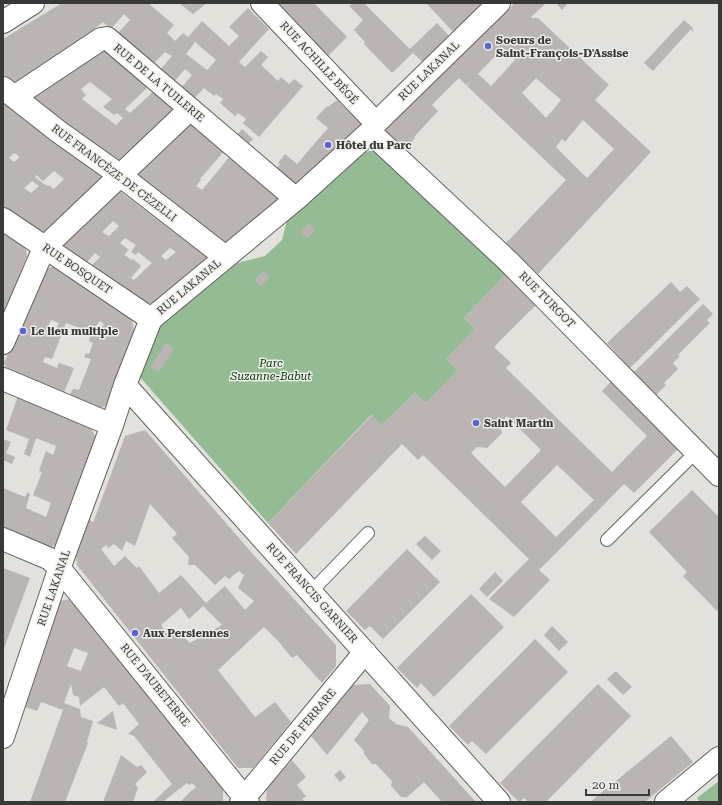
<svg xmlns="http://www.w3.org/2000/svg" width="722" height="805" font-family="'Roboto Serif',serif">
<rect width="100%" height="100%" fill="#e2e1dc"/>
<!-- green -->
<path fill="#94bb94" d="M381,149L507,273L464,318L475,329L446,359L458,370L426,403L415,393L382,425L371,415L268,523L139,376L159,325L233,264L265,256L282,240L288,217L364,152Z
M719,781V802H700L697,798Z"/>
<!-- building -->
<path fill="#bab4b2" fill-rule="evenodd" d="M62,3H148L174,25L167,33L175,41L183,33L188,37L202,21L229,46L239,36L229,27L248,8L269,29L239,62L245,67L261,51L268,57L261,65L278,81L281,77L289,84L294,79L303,86L259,137L243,123L246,119L238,113L235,116L220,103L223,99L216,94L214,96L204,88L194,99L181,88L192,75L185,69L174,82L160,70L172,56L165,52L153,64L117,34L130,20L124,14L111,29L103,22L88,34L14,85L3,76V39ZM195,42L216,60L207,70L186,54Z
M179,3H207L193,14Z
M272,3H314L347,37L326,58Z
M353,3H364L410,49L437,23L452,39L425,64L413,53L392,73L364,44L365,42L354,30L363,20L349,6Z
M426,3H489L456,35Z
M515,3H546L531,17L532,18H538L609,85L595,100L651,152L538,274L506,243L566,180L467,86L470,82L466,85L459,78L432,105L438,111L414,137L415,138L406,148L397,140L394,144L384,134L383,125L450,65ZM503,48L515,60L491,86L478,74ZM536,78L561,100L546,118L522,93ZM583,120L614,149L587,178L556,147L562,139L565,142Z
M556,3H568L562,10Z
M684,20L693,28V33L691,29L653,71L644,63Z
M102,47L149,86L125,109L130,113L154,91L176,109L116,164L32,97ZM90,82L112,99L103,107L114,115L117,113L123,118L116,125L82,99L86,95L81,89Z
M3,100L103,177L43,234L3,207ZM14,153L20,157L14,162L9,158ZM54,171L64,179L54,189L48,185L47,186L35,177L36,175L43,181ZM32,181L39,186L31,193L24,188Z
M337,100L363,126L298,186L277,168L280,164L278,163L285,154L297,164L328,128L316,118L327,106L328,107Z
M190,121L225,150L200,179L201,180L196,186L202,190L231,155L283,199L226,246L132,175Z
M242,129L253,139L248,144L237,135Z
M117,189L209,259L153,303H143L90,267L100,257L95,253L85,264L58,245ZM113,221L119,226L109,236L102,232ZM125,238L136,245L131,252L136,255L138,252L152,263L134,280L131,278L141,266L133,259L132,260L124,255L129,250L120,243ZM170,248L176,252L166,260L161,256Z
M309,223L315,230L307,239L300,232Z
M3,229L25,245L27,256L3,317Z
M56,265L131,317L134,331L133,335L107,405L97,410L69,397L72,390L75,389L79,390L91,359L84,357L86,353L89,354L93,343L89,341L91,332L97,333L104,324L100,321L91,332L66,323L52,359L45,357L43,362L57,368L59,363L74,368L63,395L8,372L4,363L44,270ZM51,320L59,323L55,333L47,329Z
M263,271L270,278L261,286L254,280Z
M507,273L537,304L494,347L511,363L506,368L612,472L647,436L602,391L612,380L679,448L634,493L624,484L564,545L539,570L550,580L514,617L489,599L529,559L423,455L418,460L402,444L296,554L268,523L372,415L382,425L415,393L426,403L458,370L446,359L475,329L464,318ZM507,416L541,450L505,487L471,453L477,447L487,448L502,433L500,424ZM557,465L594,500L556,537L521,502Z
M671,282L680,292L687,286L700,299L630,368L607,343Z
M703,304L713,314L707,320L710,323L678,355L680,356L673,363L678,369L664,383L666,385L656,395L634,372Z
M166,343L174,349L159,372L150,367Z
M18,396L90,426L96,438L57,544L47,549L3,530V488L25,497L28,492L30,494L26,508L46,517L51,503L33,495L42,472L39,471L46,451L53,455L56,446L36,438L30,457L24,454L29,439L6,430Z
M145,430L252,553L336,645V666L322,683L297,655L292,658L278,641L264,627L218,670L255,717L275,702L291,722L253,768H238L77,565L76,554L89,518L93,523L125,436ZM150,504L177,534L172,538L189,557L188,565H195L215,585L225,576L229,579L239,571L244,575L238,588L254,601L245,610L225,586L206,603L181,575L159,593L139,566L137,568L125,556L114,566L101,549L106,545L108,548L114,544L122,551L126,541L135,546ZM203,606L222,625L190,643L177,630L169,637L161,625L181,608L189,619Z
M3,439L11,442L6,453L15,457L12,464L3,460Z
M692,490L719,517V610L717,611L683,576L687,572L649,532Z
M425,536L441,551L432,560L416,544Z
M407,549L440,582L383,639L370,626L365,630L346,611Z
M3,568L30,578L3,651Z
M495,572L503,581L487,597L479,589Z
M471,594L504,627L434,697L421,683L417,688L397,668Z
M72,599L223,789V802H180L190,792L196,787L192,783L189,785L187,783L164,801L165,802H153L172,784L134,736L128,734L139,724L123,703L119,706L104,687L80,706L79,697L73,695L71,684L64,703L80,709L81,717L93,721L87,742L88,743L65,802H30L63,710L41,702L37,711L22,706L59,601ZM74,648L88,653L81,671L67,666Z
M552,626L568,642L559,651L544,635Z
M535,639L568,672L486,754L472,741L468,745L449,726Z
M616,671L632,687L623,695L607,679Z
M370,684L390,706L389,718L386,721L389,718L396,724L408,727L476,802H442L424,782L406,798L405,797H401L391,786L392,781L376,764H372L364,754V751L354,740L369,720L362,712L327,755L311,736L353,685Z
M598,684L631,716L546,802H528L524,798L519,802L500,783Z
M113,711L117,730L97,723Z
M671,736L693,762L645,802H590Z
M121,755L137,767L141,765L147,772L135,784L138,788L133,802H103Z
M292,760L306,777L297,785L306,796L302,799L305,802H266L267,788Z
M340,770L346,777L340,782L334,775Z"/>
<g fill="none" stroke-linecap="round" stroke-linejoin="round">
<!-- lane casing -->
<g stroke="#63625d" stroke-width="14">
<path id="lane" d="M607,540L696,452
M311,592L368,533"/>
</g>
<!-- street casing -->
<g stroke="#63625d" stroke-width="24">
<path id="street" d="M262,3L376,123
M3,22L33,3
M3,88L59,132L121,176L219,252L224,258
M14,97L101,39L107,38L296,199
M370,132L509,262L719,475
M3,219L151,319
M3,343L44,248L190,109
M3,379L112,425
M125,385L499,802
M3,539L50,559L60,569L248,802
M3,737L64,555L112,425L125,385L151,319L296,199L370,132L376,123L499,3
M241,802L365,652"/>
</g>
<!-- secondary casing -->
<g stroke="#63625d" stroke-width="24">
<path id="secondary" d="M666,802L719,758"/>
</g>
<!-- lane -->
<use href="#lane" stroke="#fff" stroke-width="12"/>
<!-- street -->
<use href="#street" stroke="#fff" stroke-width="22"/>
<!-- secondary -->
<use href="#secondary" stroke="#fff" stroke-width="22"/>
</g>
<!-- markers -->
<g fill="#5862d9" stroke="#efeee9" stroke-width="1.5">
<circle cx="488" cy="46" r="4"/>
<circle cx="328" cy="145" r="4"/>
<circle cx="23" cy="331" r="4"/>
<circle cx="476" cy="423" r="4"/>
<circle cx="135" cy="633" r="4"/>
</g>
<g text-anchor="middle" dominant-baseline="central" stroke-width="3" stroke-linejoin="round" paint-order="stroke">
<!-- poi labels -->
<g font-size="11" font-weight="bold" fill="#393937" stroke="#efeee9" text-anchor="start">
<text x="496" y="40">Soeurs de<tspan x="496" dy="13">Saint-François-D'Assise</tspan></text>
<text x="336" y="145">Hôtel du Parc</text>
<text x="31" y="331">Le lieu multiple</text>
<text x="484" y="423">Saint Martin</text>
<text x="143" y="633">Aux Persiennes</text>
</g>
<!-- street labels -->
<g font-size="11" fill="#393937" stroke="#efeee9">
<text transform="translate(319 63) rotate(47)">RUE ACHILLE BÉGÉ</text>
<text transform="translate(429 71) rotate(-44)">RUE LAKANAL</text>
<text transform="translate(159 83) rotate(40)">RUE DE LA TUILERIE</text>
<text transform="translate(114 173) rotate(37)">RUE FRANCÈZE DE CÉZELLI</text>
<text transform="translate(77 269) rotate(34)">RUE BOSQUET</text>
<text transform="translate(189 287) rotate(-40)">RUE LAKANAL</text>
<text transform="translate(547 300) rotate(45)">RUE TURGOT</text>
<text transform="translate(54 588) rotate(-71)">RUE LAKANAL</text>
<text transform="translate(312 593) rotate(48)">RUE FRANCIS GARNIER</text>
<text transform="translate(155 685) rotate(51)">RUE D'AUBETERRE</text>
<text transform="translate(303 727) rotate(-50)">RUE DE FERRARE</text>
</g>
<!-- park labels -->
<g font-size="11" font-style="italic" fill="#013509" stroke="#efeee9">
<text x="271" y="363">Parc<tspan x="271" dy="13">Suzanne-Babut</tspan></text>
</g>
</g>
<!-- border -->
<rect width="722" height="805" fill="none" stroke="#393937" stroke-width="8"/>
<!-- scale -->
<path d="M586 789v6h63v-6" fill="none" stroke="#393937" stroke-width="2"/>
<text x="592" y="789" font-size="12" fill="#393937" stroke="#efeee9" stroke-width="3" paint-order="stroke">20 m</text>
</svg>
